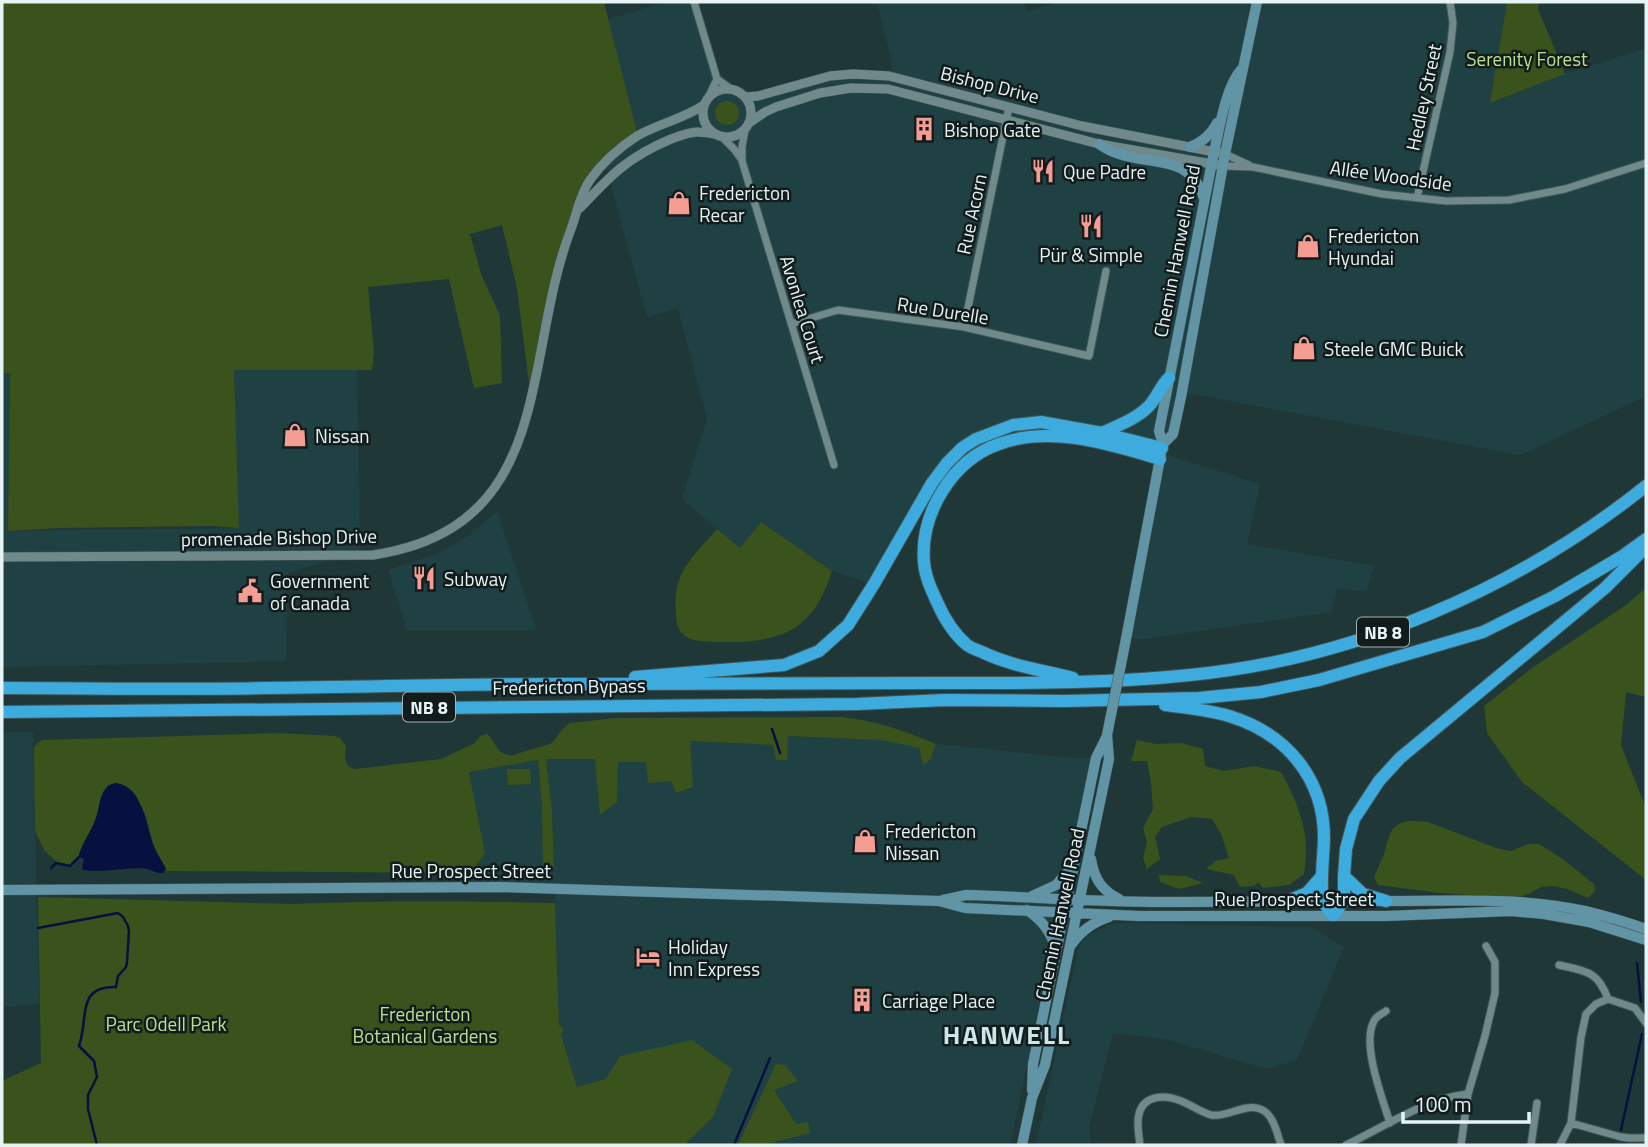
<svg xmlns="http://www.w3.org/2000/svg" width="1648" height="1147" font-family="'Titillium Web',sans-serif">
<rect width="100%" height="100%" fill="#203738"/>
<!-- built -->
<path fill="#204143" d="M665,2H694L717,79L746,97L830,76H889L893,66L877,2H1024L1027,11L1060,2H1507L1491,103L1565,74L1646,48V396L1520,455L1182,392L1176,423L1161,451L1041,422L995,431L947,463L874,584L832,571L761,522L740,548L682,499L707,419L678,308L647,317L605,163L603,21Z
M234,369L357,370L360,550L288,573L286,661L2,667V373L10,372L9,531L238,528Z
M1161,453L1260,484L1247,544L1374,566L1366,591L1337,589L1331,612L1143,639H1126Z
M497,511L536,630H407L388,570L440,553L468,536Z
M2,732H33L39,1004L2,1007Z
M787,736L881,740L919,748L922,764L930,760L936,744L1083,759L1093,756L1010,1145H685L687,1142L606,1079L577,1087L559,1025L555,889L471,887V873L485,853L469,771L538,760L542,808L554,867L552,810L546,759H595L601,815L617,802V762H647L690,741L773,745L776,759H787Z
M1123,923L1311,927L1344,947L1297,1060L1267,1069L1165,1039L1113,1033L1089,1127L1091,1145H1036L1078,950L1083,941L1091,934L1111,924Z"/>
<!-- green -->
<path fill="#3a521b" d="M2,2H604L638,136L590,180L567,239L531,399L517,288L502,225L470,234L481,274L500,316L502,383L474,388L449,279L368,287L374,352L372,370H234L239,528L212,526L61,528L8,531L10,373H2Z
M1507,2H1539L1538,9L1565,74L1490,103Z
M715 113a12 12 0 1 1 24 0a12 12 0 1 1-24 0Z
M761,522L832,571C825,592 817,611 799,625C780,639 750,643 727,642C716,642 694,643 685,636C677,630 676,621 676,612C672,572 693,557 717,529L740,548Z
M1646,588V697L1626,692L1621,745L1646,808V880L1522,782L1487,733L1484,706L1532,668L1626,605Z
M841,717C874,720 905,731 936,744L930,760L923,765L919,748L881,740L788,736L787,760H776L773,745L690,741L693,787L676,793L671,781L648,783L646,762H618L617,802L600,815L595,759H546L552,810L554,868H543L542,808L538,760L469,772L485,853L471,873L165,871L166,869L154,847L145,813L136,797L104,792C101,801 99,811 95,820C92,831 79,849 79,857L70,866L58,863L44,850L35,831L34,748L37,743L43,740L280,733L335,736L340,738L346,746C345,757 343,766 355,769L441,759L475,743L480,736L487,734C497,742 497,757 513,755L550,744C559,738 559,729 570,723L616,718Z
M1137,740L1156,744L1181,743L1203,749L1205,766L1224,771L1254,766L1281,772C1294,795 1307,825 1306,852C1306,859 1305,867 1304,874L1289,885L1263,888L1258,882L1254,886L1240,887L1234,875L1206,869L1215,861L1229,858L1221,834L1212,819L1191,817L1162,827L1155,837L1160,859L1147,869L1143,858L1147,842L1143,828L1153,809L1151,783L1147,761H1131Z
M507,769H530L531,784L508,785Z
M1412,821L1428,822L1496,848L1511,851L1528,844H1539L1564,860L1594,884L1595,891L1588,898L1567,889L1553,886L1541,887L1529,894L1514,898L1440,893L1378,885L1374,877C1377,869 1381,862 1384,854C1390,837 1388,822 1412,821Z
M1159,875L1186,876L1203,883L1179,889L1160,882Z
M38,897L293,904C380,900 467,901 555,903L559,1025L564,1029L561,1034L577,1087L606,1079L620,1056L692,1040L732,1069L713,1117L687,1142L685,1145H2V1081L41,1063Z
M776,1064L785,1065L798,1081L774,1090L796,1124L808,1122L810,1133L763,1145H738Z"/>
<!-- water -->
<path fill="#07113f" d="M116,783C144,786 146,829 155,849C158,856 163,862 166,869L163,873C155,874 150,868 141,868C122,868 102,873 83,870L82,868L84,859L79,857C79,849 91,831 95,821C99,811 99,796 106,788C109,784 112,784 116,783Z"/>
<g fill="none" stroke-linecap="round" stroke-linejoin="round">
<!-- stream -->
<path stroke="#07113f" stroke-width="2.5" d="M772,729L780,753
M51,868L56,863L70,866L79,857
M38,928L118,913L123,917L128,926L129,931L127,962L126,967L118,976L116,987C76,986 89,1017 79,1046L94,1061L97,1077L88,1095V1109L97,1145
M1637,963L1641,1002
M1621,1130L1642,1034
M734,1145L770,1058"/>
<!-- minor casing -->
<g stroke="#415657" stroke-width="9">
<path id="minor" d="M694,2L717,79L731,89
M708,98L717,79
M745,130L742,147V161L834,465
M722,137L734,149L742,160
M1225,154L1249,165
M1223,166L1253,167L1382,194L1446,201L1509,200L1565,189L1646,163
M1417,198L1450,52L1453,23L1450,2
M791,324L838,310L964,327L1089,356L1106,271
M964,327L1009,107
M1559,965C1586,971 1598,971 1608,999
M1386,1011C1382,1014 1376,1016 1374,1021C1361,1044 1383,1100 1390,1123
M1646,1023L1635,1008L1608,999L1596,1004L1586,1014L1581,1037L1571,1123L1621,1137L1629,1138H1646
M1140,1145C1139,1138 1138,1130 1138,1123C1138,1096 1161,1093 1181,1101C1191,1105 1201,1112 1211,1115C1227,1118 1244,1103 1260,1109C1273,1113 1277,1133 1281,1145
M1346,1145C1382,1128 1429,1097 1468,1094
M1461,1145L1468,1094L1485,1036L1495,993V962L1486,946
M1531,1145L1537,1103
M1560,1145L1571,1123"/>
</g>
<!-- tertiary casing -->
<g stroke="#415657" stroke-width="10">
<path id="tertiary" d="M703 113a24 24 0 1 1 48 0a24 24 0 1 1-48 0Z
M745,97L758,96L830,76L853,74L889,76L1082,126L1225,154
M749,123L765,112L776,107L820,93L851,88L888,89L1099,144L1218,165
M580,208C611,175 628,157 671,139C679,136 689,132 697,132C703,132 709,133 714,134
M2,557L373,555C557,527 521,359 571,229C577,213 580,194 590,180C602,163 620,147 637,136C658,124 683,119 704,105"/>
</g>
<!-- secondary casing -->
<g stroke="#415657" stroke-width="11">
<path id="secondary" d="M1099,144C1105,148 1112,152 1119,154C1155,166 1189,154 1204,198
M1190,147C1203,142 1211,135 1217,123
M1163,444L1159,431L1214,152C1219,130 1226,86 1241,70
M1126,639L1162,448L1163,444L1173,434L1181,397L1225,154L1257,2
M1091,859C1094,878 1101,890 1119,899
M2,890L499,887L939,901L965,908L1139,916H1386L1511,911L1544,914L1589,922L1646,940
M1032,896L1056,885L1073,866
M943,900L966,895C1037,897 1107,903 1178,902C1249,902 1319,901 1390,901C1453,901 1523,897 1585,911C1606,916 1626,922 1646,929
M1027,910C1043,921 1051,932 1056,950
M1071,945C1081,931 1093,922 1109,917
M1032,1090L1033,1064L1096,758L1107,736
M1022,1145L1032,1098L1045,1065L1109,759L1107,735"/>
</g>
<!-- motorway casing -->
<g stroke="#415657" stroke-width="14">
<path id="motorway" d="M1102,433C1117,426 1136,419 1148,407C1157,398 1160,386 1169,378
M635,677L784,665L819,651L848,625L874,584L932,483L947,463L962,448L976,439L1013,425L1041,422L1102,433L1162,448
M1073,678C1042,670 1011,666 982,652C977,650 971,648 967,645C954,634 944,618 937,602C931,589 925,576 924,562C920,514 952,460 999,444C1051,425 1109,444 1160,459
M2,688C89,688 177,690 265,688C375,687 485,683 596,684C709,684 822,684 935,683C1020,683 1105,684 1190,675C1355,659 1517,589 1646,486
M1165,705C1186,708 1209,710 1229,716C1285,733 1324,777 1324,838C1324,852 1319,892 1324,902C1326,907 1330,911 1333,915L1344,901V876L1346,849L1354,819L1379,781L1400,758L1605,588L1646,547
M2,712L857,704L945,700L1064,701L1199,698L1261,692L1319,680L1483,632L1555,596L1621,557L1646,539
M1344,876L1363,894L1386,901
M1290,900L1307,893L1322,876"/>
</g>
<!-- minor -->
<use href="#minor" stroke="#708a8b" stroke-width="7"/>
<!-- tertiary -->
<use href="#tertiary" stroke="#708a8b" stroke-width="9"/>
<!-- secondary -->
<use href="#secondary" stroke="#6194a4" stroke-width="10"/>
<!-- motorway -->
<use href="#motorway" stroke="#3eabde" stroke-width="12"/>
<!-- secondary-bridge casing -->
<g stroke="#415657" stroke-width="11" stroke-linecap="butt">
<path id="secondary-bridge" d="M1107,735L1126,639"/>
</g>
<!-- secondary-bridge -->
<use href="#secondary-bridge" stroke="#6194a4" stroke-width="10"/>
</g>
<!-- icons -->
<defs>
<g id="building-bare" transform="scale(1.89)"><path d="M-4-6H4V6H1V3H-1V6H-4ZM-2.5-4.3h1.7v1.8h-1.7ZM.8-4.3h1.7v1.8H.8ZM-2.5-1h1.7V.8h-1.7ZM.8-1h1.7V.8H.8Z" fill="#f59c93" stroke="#121c1d" stroke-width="2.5" paint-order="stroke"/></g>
<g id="restaurant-bare" transform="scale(1.89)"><path d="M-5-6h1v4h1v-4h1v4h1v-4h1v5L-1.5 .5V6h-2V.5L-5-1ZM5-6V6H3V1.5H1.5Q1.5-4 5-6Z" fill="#f59c93" stroke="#121c1d" stroke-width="2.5" paint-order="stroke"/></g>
<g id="shop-bare" transform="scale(1.89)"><path d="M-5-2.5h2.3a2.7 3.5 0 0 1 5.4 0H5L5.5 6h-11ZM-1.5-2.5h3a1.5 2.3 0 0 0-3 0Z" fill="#f59c93" stroke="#121c1d" stroke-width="2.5" paint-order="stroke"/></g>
<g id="civic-bare" transform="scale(1.89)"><path d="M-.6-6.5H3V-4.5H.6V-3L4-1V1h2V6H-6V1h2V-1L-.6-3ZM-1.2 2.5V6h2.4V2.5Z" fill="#f59c93" stroke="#121c1d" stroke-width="2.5" paint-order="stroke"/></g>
<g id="hotel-bare" transform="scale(1.89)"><path d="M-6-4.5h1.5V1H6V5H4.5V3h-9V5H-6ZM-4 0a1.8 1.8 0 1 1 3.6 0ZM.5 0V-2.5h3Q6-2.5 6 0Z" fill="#f59c93" stroke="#121c1d" stroke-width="2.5" paint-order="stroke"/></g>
</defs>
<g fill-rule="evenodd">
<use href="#building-bare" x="924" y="129"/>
<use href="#restaurant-bare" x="1043" y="171"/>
<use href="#shop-bare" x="679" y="203"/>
<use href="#restaurant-bare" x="1091" y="226"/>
<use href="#shop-bare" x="1308" y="246"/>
<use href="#shop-bare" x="1304" y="348"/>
<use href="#shop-bare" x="295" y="435"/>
<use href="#restaurant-bare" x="424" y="578"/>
<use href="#civic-bare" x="250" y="591"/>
<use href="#shop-bare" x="865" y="841"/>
<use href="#hotel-bare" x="648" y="957"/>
<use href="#building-bare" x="862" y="1000"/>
</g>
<g text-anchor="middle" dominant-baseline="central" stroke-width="5" stroke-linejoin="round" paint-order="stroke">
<!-- shield labels -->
<g fill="#121c1d" stroke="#a6b3b4" stroke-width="2">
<rect x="1357" y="617.5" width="52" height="29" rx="5"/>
<rect x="403" y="692.5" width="52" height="29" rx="5"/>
</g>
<g font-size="18" font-weight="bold" fill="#e6f4f5">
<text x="1383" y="632">NB 8</text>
<text x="429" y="707">NB 8</text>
</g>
<!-- park labels -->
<g font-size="19" fill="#b8e18d" stroke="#121c1d">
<text x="1527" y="58">Serenity Forest</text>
<text x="425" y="1013">Fredericton<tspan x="425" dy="22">Botanical Gardens</tspan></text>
<text x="166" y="1023">Parc Odell Park</text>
</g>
<!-- street labels -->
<g font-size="19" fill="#e6f4f5" stroke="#121c1d">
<text transform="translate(990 84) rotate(14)">Bishop Drive</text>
<text transform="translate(1423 97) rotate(-78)">Hedley Street</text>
<text transform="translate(1391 175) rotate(8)">Allée Woodside</text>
<text transform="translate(971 214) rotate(-78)">Rue Acorn</text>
<text transform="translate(1176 251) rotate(-79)">Chemin Hanwell Road</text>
<text transform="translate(803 309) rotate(73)">Avonlea Court</text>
<text transform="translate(943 310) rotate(9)">Rue Durelle</text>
<text transform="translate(279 537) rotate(-1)">promenade Bishop Drive</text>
<text transform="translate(569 686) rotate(-1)">Fredericton Bypass</text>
<text x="471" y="870">Rue Prospect Street</text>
<text x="1294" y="898">Rue Prospect Street</text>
<text transform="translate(1059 914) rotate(-78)">Chemin Hanwell Road</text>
</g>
<!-- poi labels -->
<g font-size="19" fill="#e6f4f5" stroke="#121c1d" text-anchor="start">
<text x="944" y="129">Bishop Gate</text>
<text x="1063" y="171">Que Padre</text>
<text x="699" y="192">Fredericton<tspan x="699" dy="22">Recar</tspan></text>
<text x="1328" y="235">Fredericton<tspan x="1328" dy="22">Hyundai</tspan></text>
<text x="1091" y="254" text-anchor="middle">Pür &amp; Simple</text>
<text x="1324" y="348">Steele GMC Buick</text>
<text x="315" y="435">Nissan</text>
<text x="444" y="578">Subway</text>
<text x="270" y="580">Government<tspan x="270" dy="22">of Canada</tspan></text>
<text x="885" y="830">Fredericton<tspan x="885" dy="22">Nissan</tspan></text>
<text x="668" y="946">Holiday<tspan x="668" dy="22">Inn Express</tspan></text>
<text x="882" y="1000">Carriage Place</text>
</g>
<!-- district labels -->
<g font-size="26" font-weight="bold" letter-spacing="2" fill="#cbe7e7" stroke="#121c1d">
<text x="1007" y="1034">HANWELL</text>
</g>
</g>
<!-- border -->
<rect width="1648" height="1147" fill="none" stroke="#e6f4f5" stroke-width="7"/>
<!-- scale -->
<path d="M1403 1112v10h126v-10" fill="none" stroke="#e6f4f5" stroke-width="3.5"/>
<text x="1414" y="1112" font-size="21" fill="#e6f4f5" stroke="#121c1d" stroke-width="5" paint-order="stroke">100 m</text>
</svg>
